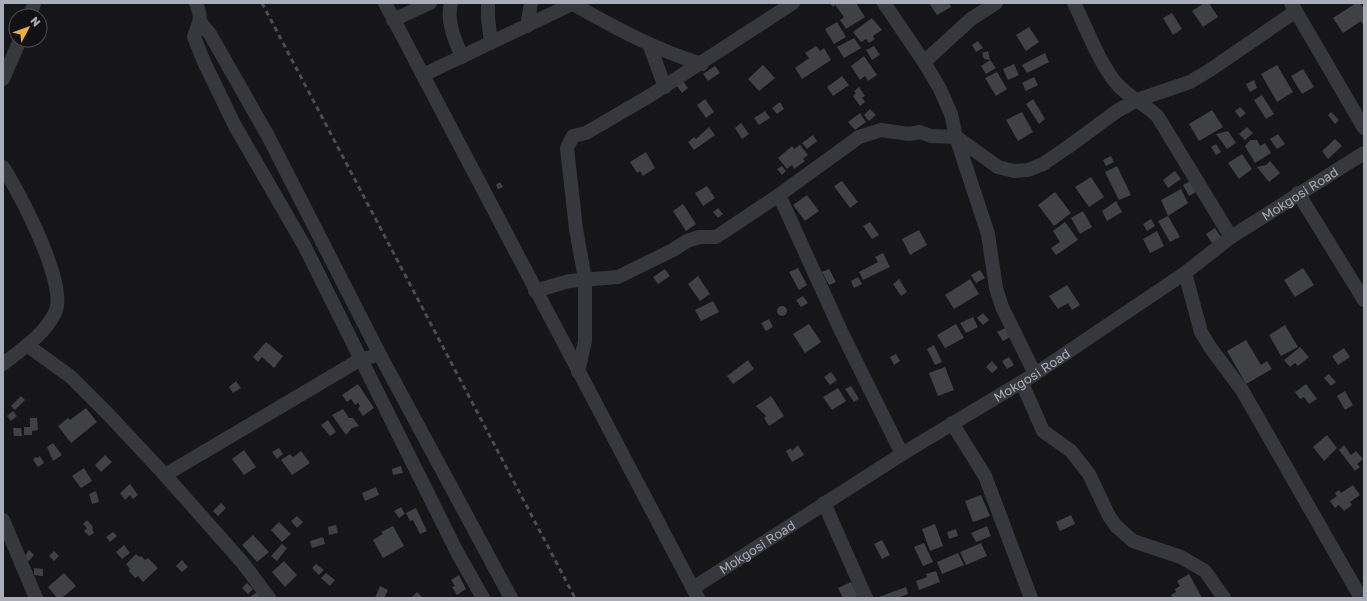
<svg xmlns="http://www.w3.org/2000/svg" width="1367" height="601" font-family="'Golos Text',sans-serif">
<rect width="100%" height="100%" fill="#161618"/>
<!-- building -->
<path fill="#404145" d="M830,3H856L865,17L846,29L840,20L844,17L835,5L833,7Z
M929,3H949L951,7L937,15Z
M1204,3H1209L1218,17L1203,27L1192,11Z
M1356,3H1360L1364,9V27L1361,21L1343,33L1333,18Z
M1172,13L1182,29L1173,35L1163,18Z
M872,18L882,30L873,36L875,39L869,43L866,39L861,42L853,32Z
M837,22L846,37L834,44L825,29Z
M1029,27L1039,42L1026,51L1016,35Z
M854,38L861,48L844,58L837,47Z
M978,41L983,48L976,52L972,45Z
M816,46L820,51L824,48L831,60L802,79L795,68L809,58L805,53Z
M874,46L880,55L872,60L866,50Z
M988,51L990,60L984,59L982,53Z
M1045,53L1049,62L1027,73L1022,65Z
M864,56L877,75L868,81L865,76L860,80L851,66Z
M990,60L996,68L986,74L981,66Z
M1014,64L1019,75L1008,80L1003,69Z
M763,65L775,78L759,91L748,79Z
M1277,65L1293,92L1277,102L1261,74Z
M715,66L720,73L708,81L703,74Z
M1303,69L1314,87L1302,94L1291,76Z
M997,72L1007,89L996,96L985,78Z
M842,76L849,85L833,96L827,87Z
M1034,77L1038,85L1026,91L1022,83Z
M1254,80L1257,88L1250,92L1246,84Z
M683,81L688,88L682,93L677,86Z
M859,87L865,96L862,98L865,102L860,106L853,96L856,93L854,91Z
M1262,95L1274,114L1266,119L1254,100Z
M705,99L714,112L706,118L697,105Z
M1033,99L1045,119L1039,124L1026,104Z
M780,102L784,109L777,114L772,108Z
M1240,107L1246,113L1240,118L1235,111Z
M870,109L876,115L869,121L864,115Z
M1212,110L1223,127L1199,141L1189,124Z
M765,111L770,118L759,125L754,118Z
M1022,112L1033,132L1018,141L1006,120Z
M1331,112L1339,120L1335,124L1328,115Z
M860,113L866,122L855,130L848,122Z
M741,123L749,134L742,139L735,128Z
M709,127L715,135L694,150L688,142L694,137L696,139Z
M1247,127L1253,133L1245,140L1239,134Z
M1228,131L1236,143L1227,149L1216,134Z
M1278,134L1285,144L1277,149L1270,139Z
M813,135L817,141L807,149L802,143Z
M1335,139L1342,146L1328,159L1322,151Z
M1250,140H1257L1260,146L1265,143L1271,153L1255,163L1245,146Z
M1216,144L1221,152L1216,155L1211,147Z
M800,145L808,155L803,159L805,161L794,169L792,165L787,169L778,158L792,146L794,149Z
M646,152L655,168L643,176L640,171L637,173L630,162Z
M1242,154L1252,169L1239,179L1228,163Z
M1111,156L1114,162L1106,166L1103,160Z
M1270,161L1280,173L1269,182L1257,167L1266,165Z
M782,166L786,171L782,175L777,169Z
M1117,166L1131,195L1119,200L1105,172Z
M1175,171L1181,179L1168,188L1163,180Z
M1091,177L1104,197L1089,207L1075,187Z
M842,181L858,202L850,208L834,186Z
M1190,181L1196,192L1189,196L1183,185Z
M500,182L503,187L498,189L496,185Z
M707,186L715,198L703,206L695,193Z
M1181,189L1188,203L1168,216L1161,200Z
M1055,192L1071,213L1054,226L1038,205Z
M807,195L819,211L805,221L793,205Z
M1116,201L1122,212L1107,221L1102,211Z
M683,204L696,224L686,231L673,211Z
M718,208L723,214L718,218L713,212Z
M1083,211L1092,227L1080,234L1071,218Z
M1168,216L1180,237L1170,242L1158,221Z
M1151,219L1155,226L1147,231L1143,224Z
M870,222L879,235L872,239L863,226Z
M1065,222L1078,240L1056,255L1051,248L1060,242L1053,231Z
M1215,228L1221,237L1212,243L1206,234Z
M919,230L927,245L910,255L902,239Z
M1157,231L1164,246L1150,253L1143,239Z
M883,253L890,267L863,280L859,272L878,262L875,257Z
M798,268L807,285L799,290L789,272Z
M1303,268L1314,285L1295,297L1284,280Z
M665,269L670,276L658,284L653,277Z
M829,269L836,282L829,285L822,272Z
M980,270L985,278L976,283L971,275Z
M698,276L710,294L700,301L688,284Z
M858,277L862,284L854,288L851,281Z
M899,279L907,292L901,296L893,284Z
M970,279L979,294L954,309L945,295Z
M1067,285L1080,305L1072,310L1068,303L1058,309L1049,296Z
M803,296L808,303L801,307L796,300Z
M713,301L719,312L701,321L695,310Z
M777 311a5 5 0 1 1 10 0a5 5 0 1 1-10 0Z
M983,313L989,320L983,325L977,318Z
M973,317L978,327L966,333L960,323Z
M769,319L773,327L766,331L761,323Z
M809,324L821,342L805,353L793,334Z
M956,324L964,338L945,348L937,335Z
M1285,325L1298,347L1281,356L1269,335Z
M1005,328L1010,337L1003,341L997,332Z
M1246,340L1261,365L1267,361L1272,369L1246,384L1227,351Z
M266,342L283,356L274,368L262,357L258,362L253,357Z
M934,345L942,362L935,365L927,349Z
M1300,347L1309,357L1298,366L1295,363L1290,367L1284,360Z
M1344,348L1350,357L1338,365L1332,356Z
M896,354L900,361L894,365L890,357Z
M1009,357L1014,365L1007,369L1002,361Z
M748,360L754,369L733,384L727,376Z
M992,361L998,368L992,373L986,367Z
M945,367L954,390L938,396L929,373Z
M831,372L837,380L830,385L824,377Z
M1329,374L1336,382L1331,386L1324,378Z
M236,381L241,388L233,393L229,387Z
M358,384L374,408L363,416L358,409L360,406L358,403L355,405L351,399L347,402L342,395Z
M1306,384L1317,399L1309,404L1304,397L1300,399L1295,392Z
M851,386L859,399L854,402L845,389Z
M838,388L846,401L832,410L823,397Z
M1345,391L1353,405L1345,410L1337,396Z
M21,396L25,400L15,410L11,406Z
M771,396L784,416L769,426L764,418L766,416L756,406Z
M86,408L97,422L71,443L58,426L68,418L70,420Z
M343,409L349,418H353L359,426L352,428L346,435L332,415Z
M13,411L17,416L11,421L7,416Z
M30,418H37L38,430L32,431V435H24V427H30Z
M328,420L336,432L330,436L321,425Z
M13,428H21L22,436H14Z
M1327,435L1337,448L1324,461L1313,447Z
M53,443L62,455L53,461L47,447Z
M798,445L804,455L792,462L786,451L791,448L792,451Z
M1344,445L1351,455L1356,451L1363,459L1357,464L1360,467L1355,471L1339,450Z
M279,448L283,454L277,459L272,452Z
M244,450L256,467L244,475L232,459Z
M301,451L310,463L292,475L281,460L290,454L293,457Z
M105,455L112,462L101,472L95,465Z
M40,456L44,463L38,467L33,460L35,457L37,458Z
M401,466L403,473L393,475L392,469Z
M84,468L92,481L81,488L72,476Z
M130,484L138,495L133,499L130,495L125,500L120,493Z
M1353,485L1360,495L1350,502L1352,505L1344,511L1339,505L1335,508L1330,501L1337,496L1335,493L1339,490L1341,493Z
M376,487L379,495L365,501L362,493Z
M96,491L99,502L92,504L89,494Z
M981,495L990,516L973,522L965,501Z
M221,503L226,508L218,516L213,511Z
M401,507L405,514L399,518L394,511Z
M416,508L427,531L420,534L413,520L410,521L406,513Z
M1071,515L1075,524L1060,531L1056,522Z
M297,516L303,522L297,528L291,521Z
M87,520L93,527L92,528L94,533L89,536L84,531L87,528L83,524Z
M279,522L291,534L282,542L271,530Z
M935,524L943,546L930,551L922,529Z
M336,525L338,533L329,535L328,527Z
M393,526L404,546L383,558L373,540L383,534L381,532Z
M987,526L991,536L976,542L971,533Z
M956,529L958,536L949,539L947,532Z
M113,532L117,536L110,542L106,537Z
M253,535L269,552L257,562L242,545Z
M323,537L325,544L312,548L310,541Z
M882,540L890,555L882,559L874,544Z
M924,543L933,562L923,566L914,547Z
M981,543L987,556L966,565L960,552Z
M282,544L287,548L277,561L271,556Z
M124,545L130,553L122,559L116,552Z
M29,550L34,555L29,561L24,557Z
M54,551L59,556L54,561L49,556Z
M958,553L964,565L942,574L937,562Z
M136,554L139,557L141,556L145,560L148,558L158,568L143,582L138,576L135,578L129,571L130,569L126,564Z
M182,560L188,567L182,572L176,566Z
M284,561L297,575L285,587L272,572Z
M316,564L324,570L319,575L312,568Z
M34,568L43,569V576L34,575Z
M936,571L940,582L919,590L916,581L927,577L926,574Z
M64,573L76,586L62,598H57L48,587Z
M326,573L335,580L330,586L321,578Z
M1189,574L1202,598H1173L1171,595L1176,592L1175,589L1180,586L1177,581Z
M459,575L466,589L457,595L452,587L455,586L451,580Z
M851,582L858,596L854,598H843L838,588Z
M247,583L253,589L248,594L242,588Z
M380,586L388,590L384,598H375Z
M906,587L908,594L897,598H876Z
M257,592L261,597L251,598L250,597Z
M417,592L423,598H411Z"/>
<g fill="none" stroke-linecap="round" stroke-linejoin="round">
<!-- minor -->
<g stroke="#37383d" stroke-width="14">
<path d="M196,3C203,20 199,21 194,37L204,62L235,126L305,247L457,552L483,598"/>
<path d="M385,3L698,598"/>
<path d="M451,3C446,21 455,40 462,57"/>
<path d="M488,3V18L491,43"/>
<path d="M884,3L924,62L940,89L951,114L956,137L988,234L996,288L1002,307L1035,374"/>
<path d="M1074,3C1086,27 1100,65 1117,84C1129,98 1146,104 1158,117L1231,237"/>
<path d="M1291,3L1364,128"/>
<path d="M573,4C615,28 656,50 702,64"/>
<path d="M30,16L34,3"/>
<path d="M393,20L430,3"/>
<path d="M201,23L210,34L268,136L380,355L511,598"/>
<path d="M527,26L531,3"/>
<path d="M649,44L665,87"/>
<path d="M924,62L971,19L996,3"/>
<path d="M423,75L574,3"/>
<path d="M3,79L20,40"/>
<path d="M3,167C19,192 69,286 55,313C44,335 22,349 3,364"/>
<path d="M1298,193L1364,300"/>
<path d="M779,195L841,331L902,454"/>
<path d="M1185,273L1201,332L1210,347L1242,390L1361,598"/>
<path d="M535,291L569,281L618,277L673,250L687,241L699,237H716L779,195L859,137L881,130L909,134L920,132L931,136L956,137L998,167L1014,171L1028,170L1043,164L1068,147L1117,111L1137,100L1190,82L1210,70L1296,11"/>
<path d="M27,345L71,377L108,414L165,475L242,562L269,598"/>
<path d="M578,372L585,341V279L576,229L567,148L573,136L586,133L651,95L793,3"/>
<path d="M1022,383L1043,431L1071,451L1089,474L1109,516L1116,526L1133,541L1181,557L1205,571L1224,598"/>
<path d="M952,423L985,476L1031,598"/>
<path d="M165,475L361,359L371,357"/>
<path d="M824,503L866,598"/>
<path d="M3,520L36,598"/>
<path id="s1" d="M693,588L902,454L1035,374L1185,273L1231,237L1364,153"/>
</g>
<!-- rail -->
<path stroke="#4a4c52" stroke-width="3" stroke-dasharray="5 4" stroke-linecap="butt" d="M262,3L575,598"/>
</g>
<g text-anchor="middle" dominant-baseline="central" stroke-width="3" stroke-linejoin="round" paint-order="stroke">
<!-- street labels -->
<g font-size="13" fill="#a8adb8" stroke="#111113">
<text stroke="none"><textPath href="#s1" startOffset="724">Mokgosi Road</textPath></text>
<text stroke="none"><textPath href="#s1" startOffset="400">Mokgosi Road</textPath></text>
<text stroke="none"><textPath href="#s1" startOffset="76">Mokgosi Road</textPath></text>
</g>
</g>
<!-- border -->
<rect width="1367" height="601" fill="none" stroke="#a8adb8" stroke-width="8"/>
<!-- north arrow -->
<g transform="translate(28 28) rotate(49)"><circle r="19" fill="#111113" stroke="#4d4f55"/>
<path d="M0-3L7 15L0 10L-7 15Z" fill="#f2b134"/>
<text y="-6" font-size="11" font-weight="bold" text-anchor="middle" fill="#a8adb8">N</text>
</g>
</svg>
